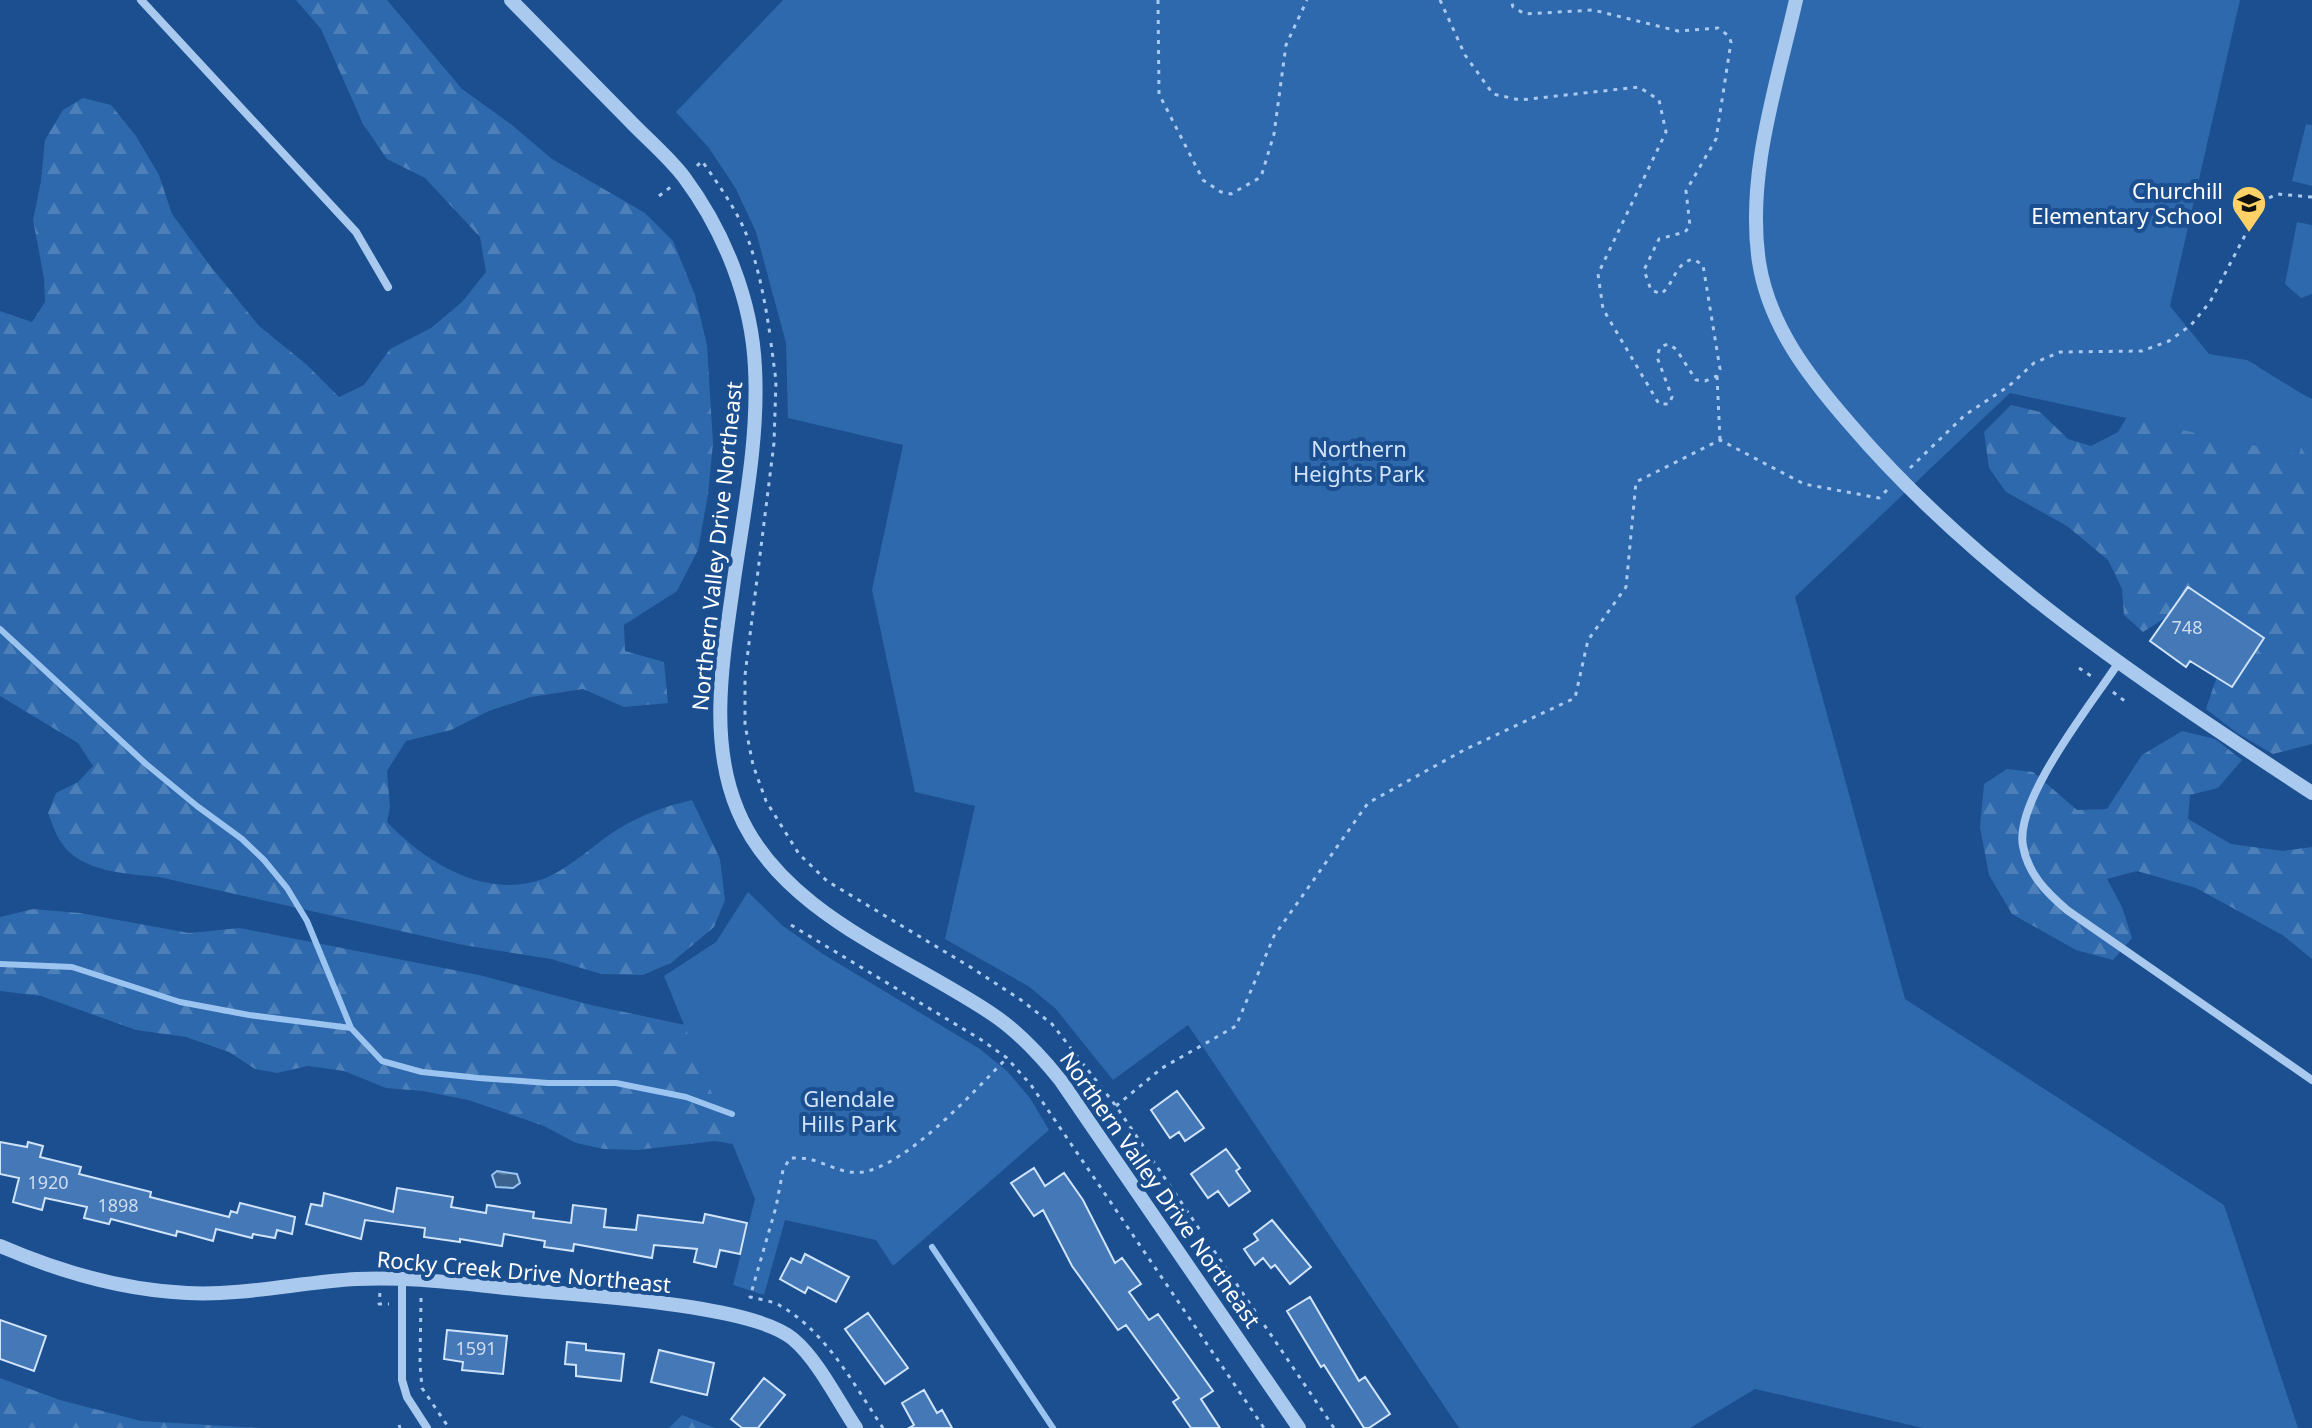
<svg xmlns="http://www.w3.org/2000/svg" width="2312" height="1428" font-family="'Noto Sans',sans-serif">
<defs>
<pattern id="forest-firs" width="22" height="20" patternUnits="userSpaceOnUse" patternTransform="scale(2)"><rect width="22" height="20" fill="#2e69ad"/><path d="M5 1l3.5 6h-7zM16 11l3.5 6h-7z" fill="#4d80b9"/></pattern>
<pattern id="water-waves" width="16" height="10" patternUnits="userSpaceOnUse" patternTransform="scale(2)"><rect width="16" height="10" fill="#3c6290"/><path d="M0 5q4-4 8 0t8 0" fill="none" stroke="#597aa1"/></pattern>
</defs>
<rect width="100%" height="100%" fill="#1b4f8f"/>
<!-- forest -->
<path fill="url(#forest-firs)" d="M296,0H387L462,89L512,125L552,159L645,213L673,241L695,295L707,345L713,443L708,494L698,550L677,591L624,625L625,651L664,662L668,703L624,707L583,689L531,697L489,711L451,730L406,741L387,771L390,807L387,822C426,863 487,901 546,878C572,867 594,844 618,829C641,815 666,806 692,800L720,859L725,900L714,927L671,963L643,975L601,974L551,959L463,945L159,877C128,874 79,872 61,842C55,834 52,822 48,813L56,793L78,782L93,766L78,743L0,696V311L32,322L45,302L44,278L33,220L41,181L45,140L63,110L83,98L111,105L136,136L159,175L172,214L208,263L259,326L306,364L339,397L364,385L390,349L431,328L462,302L486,272L480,237L425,178L387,159L363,124L321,29Z
M2247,360L2312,400V744L2273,754L2237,733L2206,709L2215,682L2236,641L2178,605L2165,618L2143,632L2124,615L2122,589L2108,560L2067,526L2006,492L1989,468L1984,432L2011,405L2040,412L2068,439L2091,446L2118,432L2138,398Z
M2182,731L2215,739L2242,760L2218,788L2190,795L2188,819L2231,844L2283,851L2312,847V959L2284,936L2196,888L2137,871L2107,879L2122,907L2132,938L2113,960L2076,950L2012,914L1989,875L1980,827L1984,784L2007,769L2033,772L2077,810L2107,809L2142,755Z
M33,909L80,913L189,933L240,928L479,975L591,1005L704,1029L751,1147L715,1141L637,1150L604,1149L576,1143L544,1126L468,1100L423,1091L386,1088L344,1071L308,1066L277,1073L255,1069L229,1052L186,1037L136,1030L41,996L0,991V917Z
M0,1378L60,1400L141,1421L262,1428H0Z
M682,1415L715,1428H669Z"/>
<!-- park -->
<path fill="#2e69ad" d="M783,0H2240L2170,306L2209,354L2247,360L2284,385L2312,399L2299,455L2010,393L1795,597L1905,999L2224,1205L2298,1428H1923L1755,1389L1690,1428H1459L1188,1025L1113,1080L1055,1008L1028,986L945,939L975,806L915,792L872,590L903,445L788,418L786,343L756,232L736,189L709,148L676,112Z
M2306,124L2312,125V186L2292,181Z
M2297,222L2312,225V294L2301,298L2285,284Z
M748,892L783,926L823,954L980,1049L1007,1071L1030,1098L1049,1130L893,1266L876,1240L785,1220L764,1295L733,1285L755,1199L664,976L716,942Z"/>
<!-- water -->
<path fill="url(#water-waves)" stroke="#9cc4f0" stroke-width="2" d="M497,1171L517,1174L520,1183L513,1188L496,1187L492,1175Z"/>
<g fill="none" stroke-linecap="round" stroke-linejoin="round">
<!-- stream -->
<path stroke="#9cc4f0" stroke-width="6" d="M0,629L146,764L197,806L242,839L264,860L287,888L307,921L351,1028L382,1061L422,1072L479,1078L548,1083H616L686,1097L732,1114
M0,964L72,967L180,1002L249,1015L351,1028
M932,1247L1053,1428"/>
</g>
<!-- building -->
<path fill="#4478b7" stroke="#cfe3fa" stroke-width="2" d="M2188,587L2264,638L2232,687L2190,661L2186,667L2150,641Z
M1177,1091L1204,1128L1185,1141L1179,1132L1170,1138L1151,1110Z
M0,1142L27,1147L28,1142L43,1146L40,1157L81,1167L79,1174L151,1192L150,1197L229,1217L231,1211L237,1213L240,1203L295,1217L292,1234L277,1230L275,1238L253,1234L252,1238L216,1229L213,1241L177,1231L176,1236L111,1219L109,1224L84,1218L87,1207L45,1198L42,1210L13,1202L19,1178L0,1174Z
M1226,1149L1240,1168L1236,1171L1250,1191L1229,1206L1218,1191L1208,1198L1191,1174Z
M1034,1168L1045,1186L1064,1173L1083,1200L1115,1263L1122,1258L1141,1284L1129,1292L1149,1320L1158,1314L1213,1391L1201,1399L1220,1428H1191L1173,1402L1179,1398L1126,1325L1118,1330L1072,1266L1043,1210L1034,1216L1011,1183Z
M397,1188L453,1197L451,1207L486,1213L487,1205L534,1212L533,1218L571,1223L573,1205L606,1209L604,1227L636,1230L638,1215L703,1223L705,1214L747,1223L740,1254L720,1250L716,1267L694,1262L697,1249L654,1245L652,1258L574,1244L573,1251L544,1247L545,1241L504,1234L502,1246L460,1239V1242L424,1237L425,1228L365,1220L361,1239L306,1224L311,1204L322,1206L324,1193L393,1212Z
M1272,1220L1311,1267L1290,1284L1275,1265L1271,1268L1263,1258L1255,1265L1244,1249L1258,1240L1254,1234Z
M805,1254L849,1277L836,1302L808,1287L805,1293L780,1279L791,1258L801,1263Z
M1310,1297L1359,1381L1365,1377L1390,1414L1369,1428H1364L1324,1365L1321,1367L1287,1311Z
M868,1313L908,1368L885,1384L845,1329Z
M0,1320L46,1336L34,1371L0,1359Z
M447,1330L507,1336L503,1374L462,1370L463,1362L444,1359Z
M567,1342L586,1344V1350L624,1354L621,1381L576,1376V1365L565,1364Z
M659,1350L714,1363L707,1395L651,1382Z
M764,1378L785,1395L758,1428H742L731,1419Z
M924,1390L937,1413L942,1410L952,1428H909L914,1425L902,1403Z"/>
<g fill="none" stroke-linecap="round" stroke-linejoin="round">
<!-- path -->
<path stroke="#a9c9ee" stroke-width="3" stroke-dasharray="4 6" stroke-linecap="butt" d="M1158,0L1159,94L1203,180L1221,192L1231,194L1261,177L1274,134L1286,45L1307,0
M1440,0L1465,55L1493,94L1520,100L1639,87L1659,100L1666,132L1598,274L1603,309L1659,404H1669L1672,397L1657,357L1660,347L1668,344L1676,349L1696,380L1705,381L1717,376L1720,369L1703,265L1693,259C1674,264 1675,283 1661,294L1651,290L1644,270L1659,239L1685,232L1690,226L1686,191L1716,139L1731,42L1729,36L1718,28L1678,31L1593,10L1525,14L1513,7L1511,0
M697,166L702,161C718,184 734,206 745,231C758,264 765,301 770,335
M659,196L672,186
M771,343L776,381L774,443L745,675V725L753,765L766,801L799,854L827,881L972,968L1021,1000L1052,1024L1116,1106L1334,1428
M1717,376L1720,440
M1910,468L1965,415L2009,386L2034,363L2060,352L2142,351L2169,341L2191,325L2210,302L2263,201L2277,194L2312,197
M2079,668L2094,678
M2113,692L2126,702
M791,925L980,1039L1007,1058L1031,1085L1264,1428
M1116,1106L1162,1068L1236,1026L1274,936L1368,803L1464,750L1575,698L1588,640L1626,587L1636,482L1720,440L1804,484L1879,498L1887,490
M380,1293L379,1304H389
M421,1298L420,1364L422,1388L449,1428
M399,1425L400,1428
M883,1428C854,1385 826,1331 779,1305C771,1301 759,1299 750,1297L776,1207L783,1170L790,1158C796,1158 803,1158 809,1159C826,1163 844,1175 863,1172C909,1164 974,1091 1007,1058"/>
<!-- minor -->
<path stroke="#a9c9ee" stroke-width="8" d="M141,0L356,232L388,287
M2119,662C2093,702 2014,800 2023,846C2028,874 2046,892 2067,910L2312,1080
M402,1278V1380L407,1397L427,1428"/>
<!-- tertiary -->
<path stroke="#a9c9ee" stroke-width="14" d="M511,0C550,40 589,79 628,119C646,138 668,156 684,177C724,231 752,300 755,368C759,443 742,520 732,594C722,665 709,743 738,811C781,914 909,957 995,1016C1021,1034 1041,1056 1061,1081L1299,1428
M1796,0C1777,84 1746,175 1759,262C1769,326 1809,377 1850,424C1978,574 2148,685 2312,793
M0,1246C60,1272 122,1290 187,1293C244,1296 300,1282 357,1279C413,1276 470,1285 526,1290C585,1296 752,1304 793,1339C818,1360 838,1401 856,1428"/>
</g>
<!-- icons -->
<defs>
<g id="school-pin" transform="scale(1.8)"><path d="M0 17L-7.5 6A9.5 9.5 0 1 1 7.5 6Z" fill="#ffd166" stroke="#1b4f8f"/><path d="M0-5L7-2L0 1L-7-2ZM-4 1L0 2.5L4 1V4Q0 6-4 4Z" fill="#111"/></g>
</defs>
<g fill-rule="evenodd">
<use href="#school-pin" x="2249" y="203"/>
</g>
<g text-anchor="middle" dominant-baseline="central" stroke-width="8" stroke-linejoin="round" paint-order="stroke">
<!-- number labels -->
<g font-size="18" fill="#d0dded">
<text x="2187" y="627">748</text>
<text x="48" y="1182">1920</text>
<text x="118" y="1205">1898</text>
<text x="476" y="1348">1591</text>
</g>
<!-- poi labels -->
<g font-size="22" fill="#fff" stroke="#1b4f8f" text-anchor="end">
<text x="2223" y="190">Churchill<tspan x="2223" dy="25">Elementary School</tspan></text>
</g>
<!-- park labels -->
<g font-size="22" fill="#cfe3fa" stroke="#1b4f8f">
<text x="1359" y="448">Northern<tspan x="1359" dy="25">Heights Park</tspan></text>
<text x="849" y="1098">Glendale<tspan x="849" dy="25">Hills Park</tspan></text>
</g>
<!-- street labels -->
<g font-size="22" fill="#fff" stroke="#1b4f8f">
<text transform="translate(716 546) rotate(-84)">Northern Valley Drive Northeast</text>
<text transform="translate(1161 1189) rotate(55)">Northern Valley Drive Northeast</text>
<text transform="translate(524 1271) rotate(5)">Rocky Creek Drive Northeast</text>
</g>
</g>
</svg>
